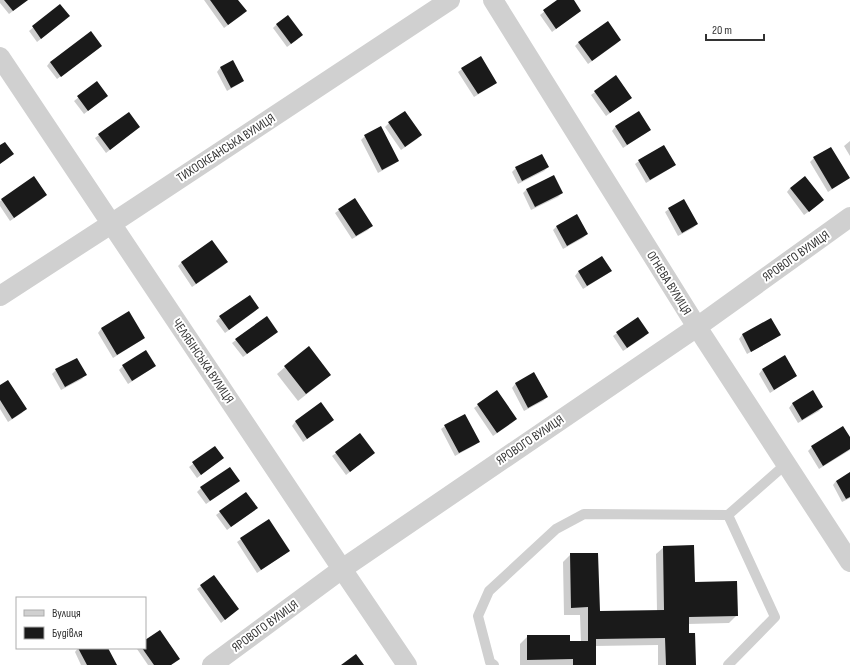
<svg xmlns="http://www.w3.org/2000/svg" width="850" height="665" font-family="'Sofia Sans Condensed',sans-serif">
<rect width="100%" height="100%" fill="#fff"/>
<!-- shadow -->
<path fill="#0003" d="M0,0H28L9,14L0,3Z
M204,0H237L245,11L242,15L224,28Z
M559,0H572L576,14L552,32L540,15Z
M60,5L65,20L37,42L29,31Z
M277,24L298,39L287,47L273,28Z
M620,40L616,44L588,64L575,46L579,42Z
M101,46L98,49L57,79L47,66L50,62Z
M232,62L243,81L239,84L227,91L217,72L220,68Z
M462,69L496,83L492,86L474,97L458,72Z
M97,83L107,96L84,114L74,101Z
M595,92L627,101L606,116L591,95Z
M639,112L650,130L646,133L623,148L612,131L615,127Z
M129,113L139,127L106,153L95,138L99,135Z
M389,123L420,135L417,139L401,150L385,127Z
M381,128L398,161L394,164L378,173L361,140L365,136Z
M850,141V156L844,146Z
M814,158L849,178L845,181L828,192L810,162Z
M639,161L675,165L671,168L646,183L635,164Z
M548,167L544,171L518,184L512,172L516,168Z
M790,188L819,204L804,215L787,192Z
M526,190L562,193L558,197L531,210L523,193Z
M46,195L42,199L10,221L0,206V201L2,200Z
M669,209L697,224L693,228L678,236L665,212Z
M339,210L371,226L368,230L352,239L335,213Z
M556,227L587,234L583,238L563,249L553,230Z
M212,241L226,262L223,266L192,287L178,266L181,263Z
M602,257L610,271L607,274L583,289L575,276L578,272Z
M258,308L254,312L225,333L216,321L220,317Z
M128,313L144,337L140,341L113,358L98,333L101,329Z
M771,319L780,335L776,338L747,354L739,339L742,335Z
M617,333H647L644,337L623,351L613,336Z
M273,335L243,357L232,343L236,340Z
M784,357L796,376L792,379L770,393L759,374L762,370Z
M155,365L151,369L128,384L119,370L123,366Z
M285,367L330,375L322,382L298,401L277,374Z
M56,370L85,375L82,379L61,390L52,374Z
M534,374L547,397L543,401L524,411L512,388L515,384Z
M0,386L25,409L22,413L8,422L0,409Z
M813,392L822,407L819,411L798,423L789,408L792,404Z
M321,404L333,420L329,424L303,442L292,426L295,422Z
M478,405L516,419L512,423L493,436L474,408Z
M445,426L479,441L475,445L455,456L441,429Z
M843,428L850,439V450L819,469L808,451L812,447Z
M215,447L219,461L197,478L189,467Z
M336,453H374L346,475L332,456Z
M850,474V498L842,502L833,485L836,481Z
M235,484L206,504L197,492L201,488Z
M253,511L227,530L216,515L220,512Z
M241,539L285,554L257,573L237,542Z
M664,547L694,583L737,615L729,623L688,624V634L695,665H658V645L595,646V665H520V644L528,636L569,642H581L580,615H564L563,562L571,554L599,612L657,611L656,554Z
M201,586L238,609L221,623L197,589Z
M145,642L178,659L171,665H148L137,649L145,648Z
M78,648H107L116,665H81L75,652Z"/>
<!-- building -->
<path fill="#1a1a1a" d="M4,0H28L13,11Z
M210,0H238L247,11L228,25Z
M557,0H574L581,11L556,29L543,10Z
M60,4L70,16L41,39L32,26Z
M288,15L303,35L291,44L276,24Z
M608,21L621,40L592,61L578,42Z
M91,31L102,46L61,77L50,62Z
M481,56L497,83L478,94L461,68Z
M233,60L244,81L231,88L220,67Z
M616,75L632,98L610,113L594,91Z
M97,81L108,96L88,111L77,96Z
M405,111L422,135L405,147L388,122Z
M639,111L651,130L627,145L615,126Z
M129,112L140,127L110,150L98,134Z
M381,126L399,161L382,170L364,135Z
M5,142L14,154L0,164V145Z
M664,145L676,165L650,180L638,160Z
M831,147L850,178L832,189L813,157Z
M542,154L549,167L522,181L515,167Z
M554,175L563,193L535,207L526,189Z
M34,176L47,195L14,218L1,199Z
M805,176L824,200L809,212L790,188Z
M355,198L373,226L356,236L338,209Z
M684,199L698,224L682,233L668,208Z
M577,214L588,234L567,246L556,226Z
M212,240L228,262L196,284L181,262Z
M602,256L612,271L587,286L578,271Z
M250,295L259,308L229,330L219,316Z
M129,311L145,338L117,355L101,328Z
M267,316L278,332L247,354L235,339Z
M638,317L649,333L627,348L616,332Z
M771,318L781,335L751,352L742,334Z
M309,346L331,375L306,394L284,366Z
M146,350L156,366L132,381L122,365Z
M785,355L797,376L774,390L762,369Z
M77,358L87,375L65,387L55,369Z
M534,372L548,397L528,408L515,383Z
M8,380L27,409L12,419L0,400V385Z
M497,390L517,419L497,433L477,404Z
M813,390L823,407L802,420L792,403Z
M321,402L334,420L307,439L295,421Z
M465,414L480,442L459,453L444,425Z
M843,426L850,437V449L823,466L811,446Z
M360,433L375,453L350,472L335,452Z
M215,446L224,458L201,475L192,462Z
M230,467L240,481L210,501L200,487Z
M850,472V497L846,499L836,481Z
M246,492L258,508L231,527L219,511Z
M269,519L290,551L261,570L240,538Z
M694,545L695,582L737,581L738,616L689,617V633H695L696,665H666L665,638L596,639V665H573V659L527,660V635H570V641H588V607L571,608L570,553H598L600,611L664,610L663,546Z
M214,575L239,609L225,620L200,585Z
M160,630L180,659L171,665H154L142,648H145V640Z
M78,648H108L117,665H87Z
M356,654L364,665H341Z"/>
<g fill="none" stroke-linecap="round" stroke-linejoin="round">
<!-- service -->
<path stroke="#d0d0d0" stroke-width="10" d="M494,665L490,662L478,616L489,591L556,529L584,514L728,515L786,464
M728,665L775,617L728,515"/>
<!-- minor -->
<path stroke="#d0d0d0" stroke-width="20" d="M493,0L697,327L850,562
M0,57L342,569L407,665
M0,296L111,224L450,0
M212,665L342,569L697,327L850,217"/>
</g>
<g text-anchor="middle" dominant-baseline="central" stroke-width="4" stroke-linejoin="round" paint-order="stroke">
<!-- street labels -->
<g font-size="13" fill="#333" stroke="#fff">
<text transform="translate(226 148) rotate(-33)">ТИХООКЕАНСЬКА ВУЛИЦЯ</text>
<text transform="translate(796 256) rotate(-35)">ЯРОВОГО ВУЛИЦЯ</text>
<text transform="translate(669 283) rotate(58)">ОГНЄВА ВУЛИЦЯ</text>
<text transform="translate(203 361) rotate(56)">ЧЕЛЯБІНСЬКА ВУЛИЦЯ</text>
<text transform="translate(530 440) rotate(-34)">ЯРОВОГО ВУЛИЦЯ</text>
<text transform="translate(265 626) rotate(-36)">ЯРОВОГО ВУЛИЦЯ</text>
</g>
</g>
<!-- legend -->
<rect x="16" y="597" width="130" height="52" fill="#ffffff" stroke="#adadad"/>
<rect x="24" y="610" width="20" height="6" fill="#d0d0d0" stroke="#adadad"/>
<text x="52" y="617" font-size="12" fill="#333333">Вулиця</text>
<rect x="24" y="627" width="20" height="12" fill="#1a1a1a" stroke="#adadad"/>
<text x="52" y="637" font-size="12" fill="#333333">Будівля</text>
<!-- scale -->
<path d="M706 34v6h58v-6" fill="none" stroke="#333333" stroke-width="2"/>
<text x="712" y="34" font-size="12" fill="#333333" stroke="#ffffff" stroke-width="3" paint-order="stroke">20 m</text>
</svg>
